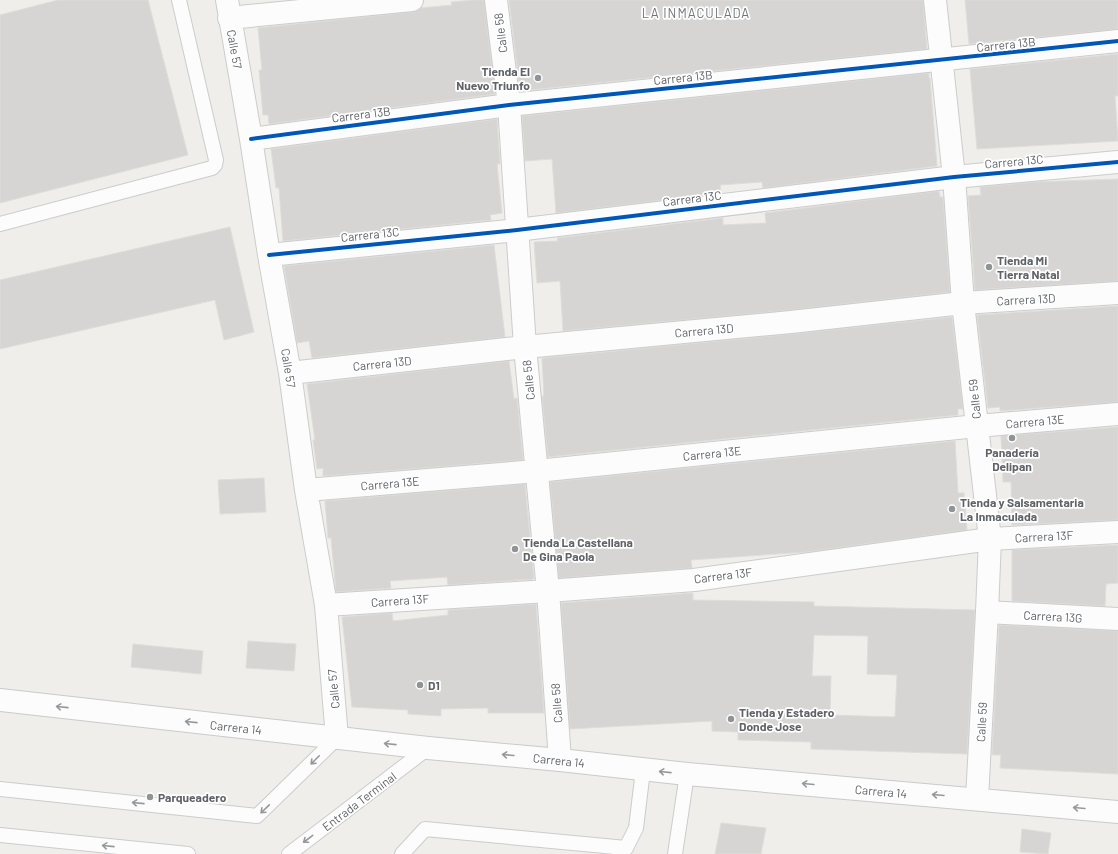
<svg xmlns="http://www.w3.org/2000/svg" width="1118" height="854" font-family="Barlow,sans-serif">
<rect width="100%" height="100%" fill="#efeeea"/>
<!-- building -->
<path fill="#d6d5d3" stroke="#deddd9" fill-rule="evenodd" d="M58,0H148L188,155L0,203V15Z
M474,0H484L495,94L269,124L268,115H263L259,70H262L258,28L413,12L421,8L452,5L451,2Z
M509,0H923L927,49L520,91Z
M965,0H1118V29L969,44Z
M1118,54V96H1115L1118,141L977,149L970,69Z
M929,73V78H930L937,166L763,188L762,182L720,185L721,193L556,213L552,159L525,161L522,116Z
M497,119L500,164H497L502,213L490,215L491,220L283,241L279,188H276L271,149Z
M1118,179V281L975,290L968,196L981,195L980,187L1034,182Z
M939,191L940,197H943L950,292L790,310L563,331L560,281L537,283L534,242L558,241L557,238L723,218V225L766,223L765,213Z
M230,227L254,332L224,340L215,300L0,349V280Z
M494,245L505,337L312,358L309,341L297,343L284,266Z
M1118,306V402L1000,411V407L988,408L977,315Z
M952,317L963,409H958V415L548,457L542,396H544L542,358L792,334Z
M509,361L514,399L517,398L523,460L323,476V468L317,469L313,440H315L307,384Z
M1118,427V520L1012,525L1011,482H1003L1001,436Z
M955,441L958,493H964L967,530L806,552L691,560L692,568L559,578L550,482Z
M264,478L266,512L220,514L218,480Z
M525,484L534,579L448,585L447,577L390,581L391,588L336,592L331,538H328L325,501Z
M1118,545V583L1106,584L1105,606L1012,601V550Z
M693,593V600L814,602V606L975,610L967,754L811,749V742L738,740V732L712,731V721L570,729L561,603ZM814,635L868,636L867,674L897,675L895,717L830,715L831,676H812Z
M536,604L544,713H488V708L441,709V716L408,714V710L352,707L342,617L392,613L393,621L448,615V610Z
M999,625L1118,631V774L1000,768L1001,755H992Z
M248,641L296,644L294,671L246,668Z
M133,644L203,651L201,674L131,667Z
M721,823L766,828L761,854H715Z
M1022,829L1051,833L1048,854L1020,852Z"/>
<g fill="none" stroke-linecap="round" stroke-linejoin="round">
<!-- service casing -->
<g stroke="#cbcccc" stroke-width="16">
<path id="service" d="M0,224L212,168L215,165L216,160L179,0
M0,789L257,816L337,738
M0,835L188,854
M619,853L626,848L636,828L643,770
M289,854L428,748
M402,854L425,829L626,848
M675,854L687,774"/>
</g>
<!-- minor casing -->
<g stroke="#cbcccc" stroke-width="24">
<path id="minor" d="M227,0L251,139L269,255L290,373L306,490L326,605L337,738
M496,0L509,105L525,347L548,591L560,760
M229,18L412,0
M251,139L509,105L1118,41
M269,255L517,230L954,177L1118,162
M290,373L525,347L791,322L963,303L1118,293
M306,490L537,471L977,426L1118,414
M326,605L548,591L694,580L990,539L1118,532
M987,612L1118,619"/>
</g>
<!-- tertiary casing -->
<g stroke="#cbcccc" stroke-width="24">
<path id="tertiary" d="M935,0L954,177L963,303L990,539L987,612L977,799"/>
</g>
<!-- secondary casing -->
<g stroke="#cacacb" stroke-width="24">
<path id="secondary" d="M0,700L428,748L560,760L687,774L1118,812"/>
</g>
<!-- service -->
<use href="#service" stroke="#fdfcfc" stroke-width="14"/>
<!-- minor -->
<use href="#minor" stroke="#fdfcfc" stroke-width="22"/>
<!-- tertiary -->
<use href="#tertiary" stroke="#fdfcfc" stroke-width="22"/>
<!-- secondary -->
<use href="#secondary" stroke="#fdfcfc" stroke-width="22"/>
<!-- cycleway casing -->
<g stroke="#fff" stroke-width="6">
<path id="cycleway" d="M251,139L509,105L1118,41
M269,255L517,230L954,177L1118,162"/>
</g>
<!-- cycleway -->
<use href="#cycleway" stroke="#0057b8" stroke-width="4"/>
</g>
<!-- one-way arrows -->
<defs><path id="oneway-shaft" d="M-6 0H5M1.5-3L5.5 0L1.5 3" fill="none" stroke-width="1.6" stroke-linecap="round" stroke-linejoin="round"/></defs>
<g stroke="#96999c">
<use href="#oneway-shaft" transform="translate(62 707) rotate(-174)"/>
<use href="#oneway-shaft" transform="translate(191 722) rotate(-174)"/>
<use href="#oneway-shaft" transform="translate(390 744) rotate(-174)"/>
<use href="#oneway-shaft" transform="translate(508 755) rotate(-175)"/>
<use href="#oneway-shaft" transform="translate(315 760) rotate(135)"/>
<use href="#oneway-shaft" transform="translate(665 772) rotate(-174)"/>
<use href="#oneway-shaft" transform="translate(808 784) rotate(-175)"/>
<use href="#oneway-shaft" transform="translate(938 795) rotate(-175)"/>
<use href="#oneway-shaft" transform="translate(138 803) rotate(-174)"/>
<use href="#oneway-shaft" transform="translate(1079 808) rotate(-175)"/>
<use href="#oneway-shaft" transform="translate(265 809) rotate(136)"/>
<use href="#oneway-shaft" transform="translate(308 839) rotate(143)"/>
<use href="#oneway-shaft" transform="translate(108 846) rotate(-174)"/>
</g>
<!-- markers -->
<g fill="#919496" stroke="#fff" stroke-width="1.5">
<circle cx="538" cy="78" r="4"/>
<circle cx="989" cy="267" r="4"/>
<circle cx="1012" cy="438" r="4"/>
<circle cx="952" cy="509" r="4"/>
<circle cx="515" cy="549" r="4"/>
<circle cx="420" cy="685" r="4"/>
<circle cx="731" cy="719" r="4"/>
<circle cx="150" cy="797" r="4"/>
</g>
<g text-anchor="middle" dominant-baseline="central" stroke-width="3.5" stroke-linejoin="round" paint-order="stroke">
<!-- street labels -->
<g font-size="12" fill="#5f6368" stroke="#fff">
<text transform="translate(500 33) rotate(-97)">Calle 58</text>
<text transform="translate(1006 44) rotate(-6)">Carrera 13B</text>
<text transform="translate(235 49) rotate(80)">Calle 57</text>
<text transform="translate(683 77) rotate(-6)">Carrera 13B</text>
<text transform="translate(361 114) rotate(-7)">Carrera 13B</text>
<text transform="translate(1014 161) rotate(-5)">Carrera 13C</text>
<text transform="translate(692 198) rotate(-7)">Carrera 13C</text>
<text transform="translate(370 234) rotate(-6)">Carrera 13C</text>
<text transform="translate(1026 299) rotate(-3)">Carrera 13D</text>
<text transform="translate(704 330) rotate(-5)">Carrera 13D</text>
<text transform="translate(382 363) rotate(-6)">Carrera 13D</text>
<text transform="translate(289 368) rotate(81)">Calle 57</text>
<text transform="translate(528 380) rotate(-96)">Calle 58</text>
<text transform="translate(974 399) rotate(-96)">Calle 59</text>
<text transform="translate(1035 421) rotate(-5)">Carrera 13E</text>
<text transform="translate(712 453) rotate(-6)">Carrera 13E</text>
<text transform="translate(390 483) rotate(-5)">Carrera 13E</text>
<text transform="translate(1044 536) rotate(-3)">Carrera 13F</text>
<text transform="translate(723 575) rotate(-7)">Carrera 13F</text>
<text transform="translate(400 600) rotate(-4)">Carrera 13F</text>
<text transform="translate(1053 616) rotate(3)">Carrera 13G</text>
<text transform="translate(333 689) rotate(-95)">Calle 57</text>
<text transform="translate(556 703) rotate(-94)">Calle 58</text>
<text transform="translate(981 722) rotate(-87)">Calle 59</text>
<text transform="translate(236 727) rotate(6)">Carrera 14</text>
<text transform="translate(559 760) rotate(6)">Carrera 14</text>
<text transform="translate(881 791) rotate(5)">Carrera 14</text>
<text transform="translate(359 801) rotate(-37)">Entrada Terminal</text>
</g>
<!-- poi labels -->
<g font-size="12" font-weight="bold" fill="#5f6368" stroke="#fff" text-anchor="start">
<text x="530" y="71" text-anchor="end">Tienda El<tspan x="530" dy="14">Nuevo Triunfo</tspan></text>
<text x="997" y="260">Tienda Mi<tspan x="997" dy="14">Tierra Natal</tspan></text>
<text x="1012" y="452" text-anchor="middle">Panadería<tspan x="1012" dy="14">Delipan</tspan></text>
<text x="960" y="502">Tienda y Salsamentaria<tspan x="960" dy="14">La Inmaculada</tspan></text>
<text x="523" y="542">Tienda La Castellana<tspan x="523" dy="14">De Gina Paola</tspan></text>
<text x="428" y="685">D1</text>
<text x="739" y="712">Tienda y Estadero<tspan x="739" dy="14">Donde Jose</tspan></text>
<text x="158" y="797">Parqueadero</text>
</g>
<!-- neighbourhood labels -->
<g font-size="13" letter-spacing="1" fill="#70757a" stroke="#fff">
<text x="696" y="13">LA INMACULADA</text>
</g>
</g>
</svg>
